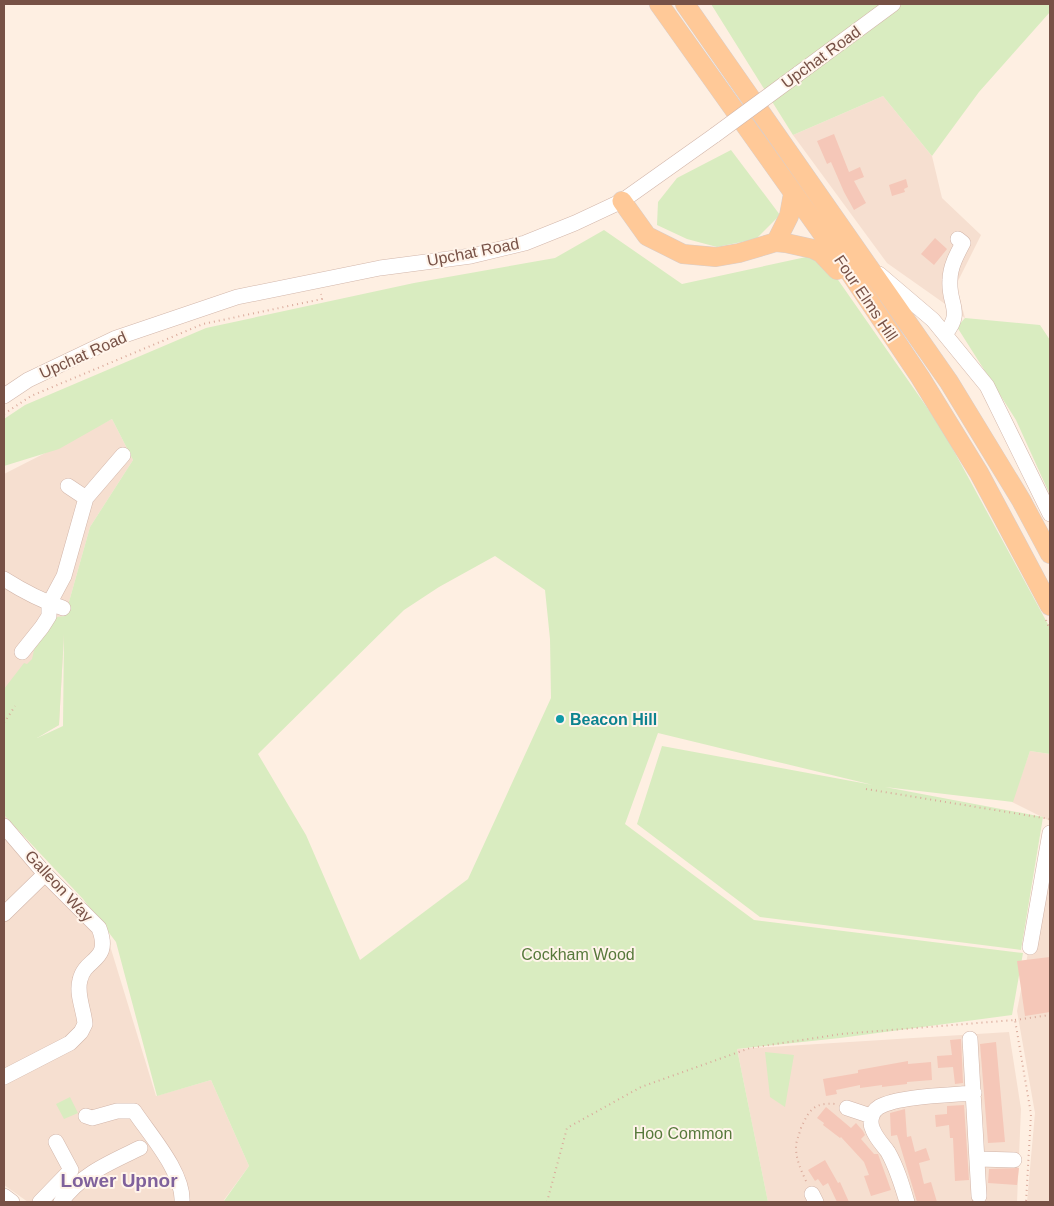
<svg xmlns="http://www.w3.org/2000/svg" width="1054" height="1206" font-family="Arial,sans-serif">
<rect width="100%" height="100%" fill="#feefe2"/>
<!-- residential -->
<path fill="#f6dfd0" d="M883,96L932,156L942,198L981,235L956,285L965,318L887,263L793,135Z
M112,419L133,460L90,527L65,616L59,725L30,741L5,816L107,936L156,1096L211,1080L249,1166L224,1200L225,1202H28L4,1185V474Z
M1030,751L1050,754V821L1012,802Z
M1050,836V1202H1027L1035,1113L1017,1011Z
M1009,1032L1021,1109L1017,1202H768L737,1049Z"/>
<!-- green -->
<path fill="#d9ecc0" fill-rule="evenodd" d="M711,4H1050V12L979,92L932,156L883,96L793,135Z
M731,150L780,215L756,239L717,247L687,239L657,225L658,202L677,178Z
M604,230L682,284L820,254L942,429L1050,628V754L1030,751L1013,802L885,787L1043,817L1021,950L760,917L637,824L662,746L873,785L658,733L625,824L754,920L1023,953L1012,1015L840,1038L737,1049L768,1202H225L224,1201L249,1166L211,1080L157,1096L116,942L83,899L4,815V689L24,663L27,664L32,659L34,650L57,617L65,616L90,527L133,460L112,419L59,449L4,466V419L25,405L206,328L414,283L555,258ZM495,556L545,590L550,639L551,698L468,879L360,960L306,835L258,754L404,610L439,587ZM64,634L63,726L37,738L59,725Z
M965,318L1040,325L1050,340V495L1016,420L957,327Z
M765,1052L794,1055L785,1107L770,1097Z
M70,1097L78,1113L64,1119L56,1104Z"/>
<!-- building -->
<path fill="#f5c7b8" d="M834,134L849,172L860,167L864,177L854,181L866,203L854,210L844,192L831,162L827,164L817,141Z
M906,179L908,187L904,189L905,192L892,196L889,185Z
M935,238L947,249L934,265L921,254Z
M1050,957V1012L1025,1016L1017,961Z
M961,1039L963,1083L955,1084L953,1067L938,1068L937,1056L952,1055L950,1040Z
M996,1042L1005,1142L988,1143L980,1044Z
M908,1061V1064L931,1062L932,1080L907,1082V1084L882,1087V1085L860,1088V1085L836,1090L837,1094L826,1096L823,1079L858,1073V1070Z
M964,1105L969,1180L955,1181L953,1138H950L949,1125L936,1127L935,1115L947,1114V1106Z
M826,1107L851,1128L856,1123L863,1131L865,1135L861,1139L874,1154H878L891,1190L871,1196L864,1176L869,1175L864,1162L841,1137L840,1138L823,1125L824,1123L817,1118Z
M905,1109L907,1137L911,1136L915,1152L926,1148L930,1160L919,1163L924,1184L931,1182L937,1202H917L897,1135L891,1136L890,1113Z
M825,1160L838,1183L840,1182L849,1202H837L828,1183L823,1186L818,1179L815,1181L808,1170Z
M1019,1168L1017,1185L988,1183L989,1169Z"/>
<g fill="none" stroke-linecap="round" stroke-linejoin="round">
<!-- minor casing -->
<g stroke="#d2b6aa" stroke-width="16">
<path id="minor" d="M798,74L893,4
M879,274L933,320L987,386L1050,514
M945,334C964,312 948,304 950,280C950,267 957,254 963,243L958,239
M4,396L28,380L116,338L237,297L380,268L471,256L525,243L575,223L622,201L715,135
M68,486L86,498
M4,579C23,591 42,601 63,608
M22,652L42,627L49,616V604L64,576L86,498L123,455
M4,826L45,874L99,928C112,962 85,957 80,980C76,994 84,1010 85,1024L81,1032L70,1043L4,1077
M4,914L45,874
M1030,947L1050,833
M970,1039L979,1196
M847,1108L871,1116
M86,1116L92,1118L117,1111H134C150,1135 184,1173 182,1202
M978,1159L1014,1160
M812,1194L816,1202
M4,1196L12,1202
M40,1202L71,1170L56,1142
M61,1202C81,1174 111,1162 140,1148
M907,1202C902,1185 897,1168 888,1152C883,1145 876,1138 873,1130C869,1122 871,1112 879,1107C898,1096 951,1095 974,1093"/>
</g>
<!-- major casing -->
<g stroke="#d9cecb" stroke-width="20">
<path id="major" d="M659,4L844,264L920,377L979,473L1050,606
M685,4L949,382L1021,500L1050,554
M622,201L647,236L683,254L716,257L739,253L776,242L786,243L813,249L821,253L837,270
M776,242L789,216L793,194"/>
</g>
<!-- path -->
<path stroke="#daaa9b" stroke-width="2" stroke-dasharray="1 4" stroke-linecap="butt" d="M4,414L31,396L203,324L322,299L321,294
M1046,620L1050,630
M4,723L15,706
M866,789L1050,819
M1015,1020L1050,1015
M806,1181C801,1170 796,1160 796,1147C796,1141 799,1135 801,1128C809,1110 814,1102 836,1104
M547,1202L567,1128L641,1087L750,1048L841,1034L1015,1020L1031,1114L1026,1202"/>
<!-- minor -->
<use href="#minor" stroke="#fff" stroke-width="15"/>
<!-- major -->
<use href="#major" stroke="#ffc998" stroke-width="19"/>
<!-- minor-bridge casing -->
<g stroke="#d2b6aa" stroke-width="16" stroke-linecap="butt">
<path id="minor-bridge" d="M715,135L798,74"/>
</g>
<!-- minor-bridge -->
<use href="#minor-bridge" stroke="#fff" stroke-width="15"/>
</g>
<!-- markers -->
<circle fill="#0f9aa8" stroke="#fff4ea" stroke-width="2" cx="560" cy="719" r="5"/>
<g text-anchor="middle" dominant-baseline="central" stroke-width="4" stroke-linejoin="round" paint-order="stroke">
<!-- street labels -->
<g font-size="16" fill="#775146" stroke="#fff4ea">
<text transform="translate(821 57) rotate(-36)">Upchat Road</text>
<text transform="translate(473 252) rotate(-11)">Upchat Road</text>
<text transform="translate(866 298) rotate(56)">Four Elms Hill</text>
<text transform="translate(83 355) rotate(-24)">Upchat Road</text>
<text transform="translate(59 886) rotate(47)">Galleon Way</text>
</g>
<!-- culture labels -->
<g font-size="16" font-weight="bold" fill="#0d838f" stroke="#fff4ea" text-anchor="start">
<text x="570" y="719">Beacon Hill</text>
</g>
<!-- park labels -->
<g font-size="16" fill="#57793b" stroke="#fff4ea">
<text x="578" y="954">Cockham Wood</text>
<text x="683" y="1133">Hoo Common</text>
</g>
<!-- quarter labels -->
<g font-size="19" font-weight="bold" fill="#7f619c" stroke="#fff4ea">
<text x="119" y="1180">Lower Upnor</text>
</g>
</g>
<!-- border -->
<rect width="1054" height="1206" fill="none" stroke="#775146" stroke-width="10"/>
</svg>
